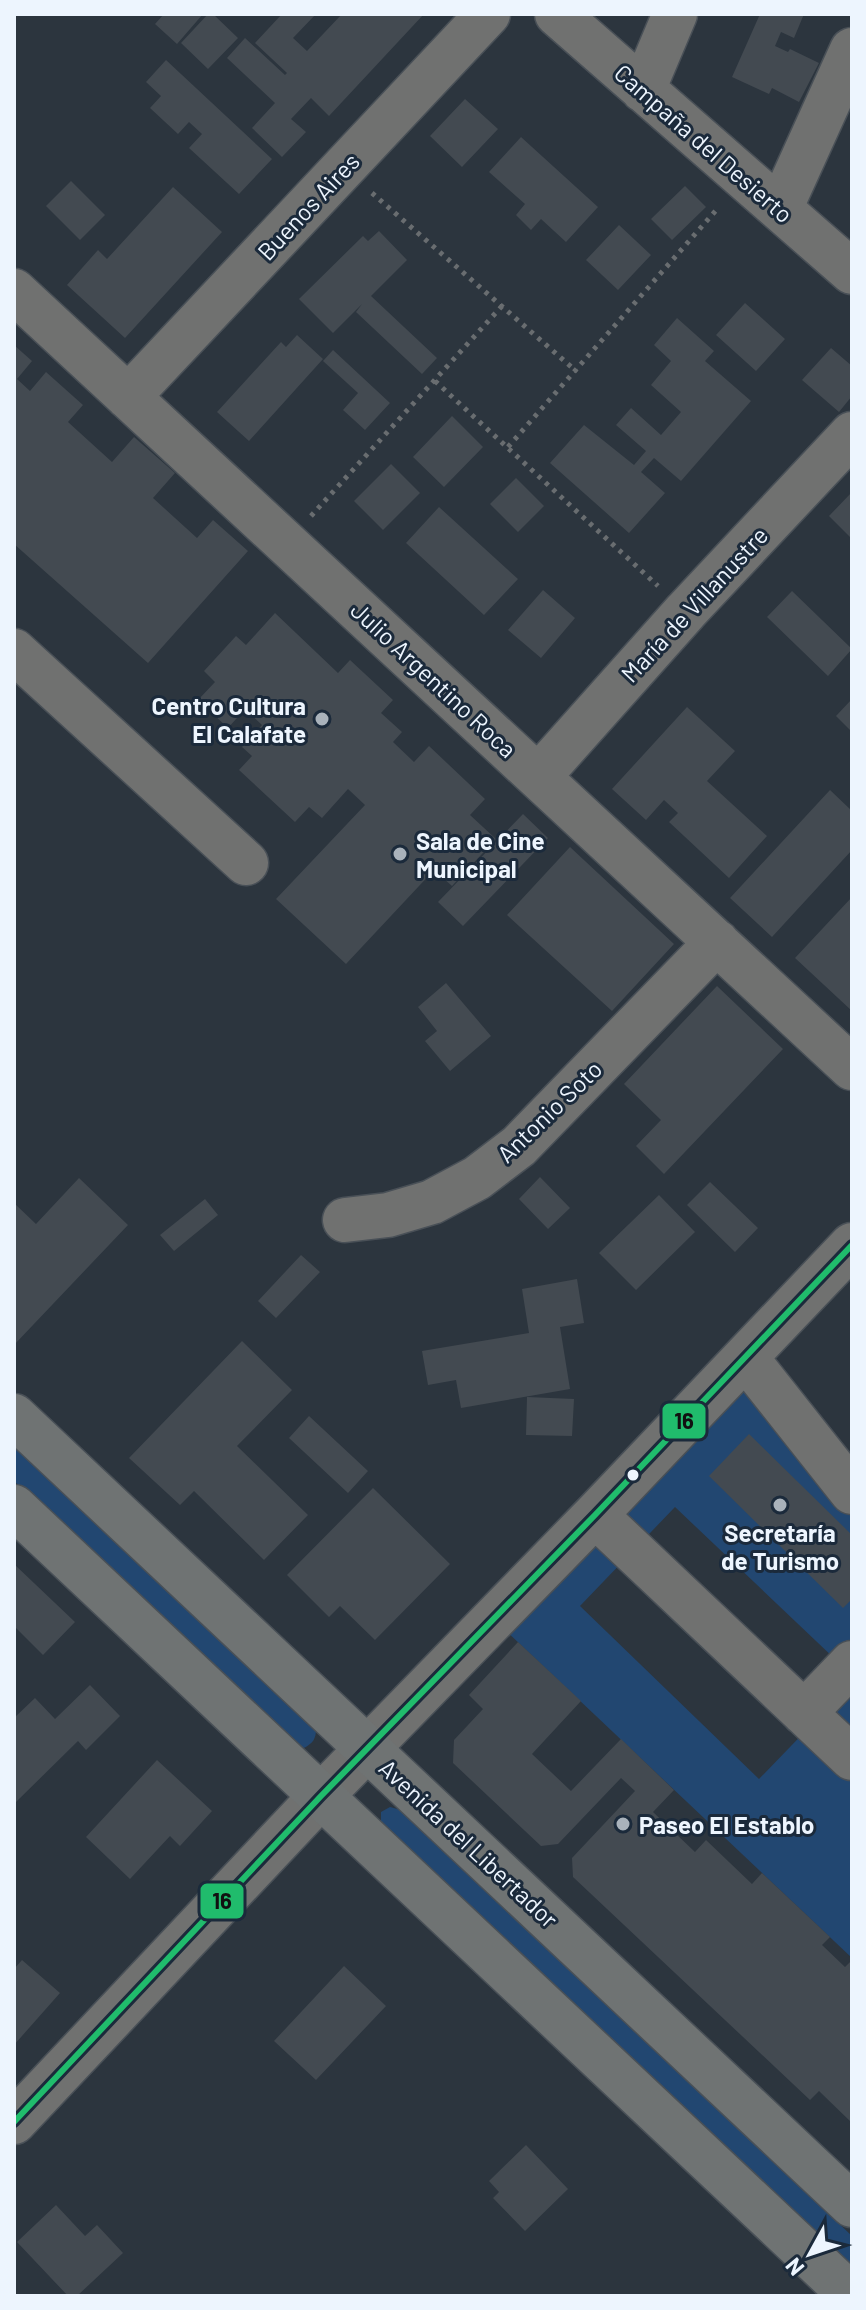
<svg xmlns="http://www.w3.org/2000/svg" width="866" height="2310" font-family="Barlow,sans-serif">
<rect width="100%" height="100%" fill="#2c353e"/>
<!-- green -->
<path fill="#224771" d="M745,1392L852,1508V1643L836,1660L675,1507L580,1606L759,1779L846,1689L852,1695V1958L504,1629L733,1393Z
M14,1438L316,1729C316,1739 313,1743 304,1748L292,1745L14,1481Z
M390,1807L401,1810L852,2236V2269L381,1823V1812Z"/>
<!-- building -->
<path fill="#434a51" d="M164,14H203L177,44L155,24Z
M208,14H213L238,38L208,69L181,43Z
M282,14H316L293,38L307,51L342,14H424L329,116L311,98L291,119L306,132L282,157L252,128L275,103L227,58L245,38L285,75L287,73L255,43Z
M760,14H804L794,38L781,32L775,46L788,52L790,49L819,63L799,102L772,88L769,94L732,77Z
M166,60L272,159L239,194L189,148L202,134L189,122L178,134L150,108L161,96L146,82Z
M465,99L498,129L462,167L430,136Z
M521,137L598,207L566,242L541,219L531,230L516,215L525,204L489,172Z
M71,181L105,215L80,240L46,206Z
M685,186L706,207L672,240L651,219Z
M173,187L222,232L125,338L67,285L98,250L107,259Z
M619,225L651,255L618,290L586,260Z
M379,231L407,260L371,296L437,358L422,374L356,312L362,304L333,333L299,299L363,236L368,241Z
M745,303L785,339L756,371L716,335Z
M677,318L714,351L705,361L751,401L681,481L654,458L641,472L665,493L629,533L550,463L584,425L634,465L646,451L616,425L631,408L661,435L681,412L651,385L671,361L654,345Z
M297,335L323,359L249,441L217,412L281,342L286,347Z
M14,345L32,361L17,379L30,391L46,372L83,405L68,422L112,462L134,437L175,473L153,498L197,538L213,520L248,551L148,663L14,544Z
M831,348L852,366V396L839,412L802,380Z
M333,350L390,403L365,430L343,410L358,393L323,361Z
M452,416L483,447L444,487L413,457Z
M391,464L420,493L383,530L354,501Z
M516,478L544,506L518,532L490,504Z
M852,492V539L829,516Z
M439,507L518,579L484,615L406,543Z
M543,590L575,618L541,658L508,630Z
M792,591L852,649L828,676L767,617Z
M275,613L338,673L350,660L393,700L381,713L402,732L393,742L414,762L429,746L485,799L470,815L496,839L452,886L434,870L346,964L276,899L365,805L348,789L322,818L309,807L295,822L239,770L252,756L242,747L262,725L245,709L228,728L198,700L215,682L204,671L236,636L246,645Z
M852,699V732L836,716Z
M687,707L735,751L707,781L767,836L729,878L669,822L678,813L664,800L646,820L612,789Z
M830,790L852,811V850L772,937L730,898Z
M523,814L548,838L463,926L438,902Z
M570,847L674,944L612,1011L507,915Z
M852,897V1011L795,958Z
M446,983L491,1036L450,1071L425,1041L437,1031L418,1007Z
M717,986L783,1049L664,1174L636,1146L661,1120L624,1084Z
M540,1177L570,1208L548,1229L519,1199Z
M79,1178L128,1225L14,1345V1203L36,1224Z
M710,1182L758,1228L735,1252L687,1205Z
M659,1195L695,1232L636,1290L599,1253Z
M205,1199L218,1215L174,1251L160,1235Z
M301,1255L320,1272L276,1318L258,1301Z
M577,1279L584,1323L560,1327L570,1389L461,1408L456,1380L428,1385L422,1351L529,1333L522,1289Z
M242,1341L292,1390L237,1446L308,1515L264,1560L194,1491L180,1505L129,1458Z
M527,1397L574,1399L572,1436L526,1435Z
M309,1416L368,1471L348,1493L289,1438Z
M749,1434L852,1535V1599L843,1608L709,1476Z
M373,1488L450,1564L375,1640L340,1606L329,1617L287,1575Z
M14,1564L75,1622L43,1655L14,1626Z
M518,1642L581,1701L532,1754L571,1791L621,1739L674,1790L653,1812L695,1852L706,1840L752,1884L762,1873L830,1937L822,1945L845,1967L852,1960V2123L819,2091L810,2100L573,1877L572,1858L635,1791L621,1778L558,1844L541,1846L453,1763L454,1740L483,1709L469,1695Z
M90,1685L120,1716L86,1750L78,1741L16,1802L14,1718L35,1698L55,1719Z
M157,1760L212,1811L180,1846L170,1836L130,1879L86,1837Z
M22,1960L60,1993L14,2045V1969Z
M344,1966L386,2006L316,2080L274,2041Z
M526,2145L568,2189L525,2231L493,2198L499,2192L489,2181Z
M56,2205L85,2236L97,2225L123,2253L77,2296H68L17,2242Z"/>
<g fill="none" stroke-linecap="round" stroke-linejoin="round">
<!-- minor casing -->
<g stroke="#495057" stroke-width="47">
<path id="minor" d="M557,14L852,272
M643,90L675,14
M780,209L852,50
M14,291L852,1068
M128,397L488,14
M14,651L246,863
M539,776L686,611L852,434
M345,1220L388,1215L432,1202L477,1178L519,1146L717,942
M746,1358L852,1492
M595,1515L852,1758
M804,1713L852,1663
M14,2122L321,1796L595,1515L852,1245"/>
</g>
<!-- major casing -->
<g stroke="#495057" stroke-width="47">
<path id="major" d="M14,1416L852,2205
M14,1507L852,2296"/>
</g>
<!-- path -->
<path stroke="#696d70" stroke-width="5" stroke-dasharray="4 6" stroke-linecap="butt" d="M372,193L576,371
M435,381L658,586
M508,447L719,207
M311,516L502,306"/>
<!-- minor -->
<use href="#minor" stroke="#707170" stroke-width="44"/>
<!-- major -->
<use href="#major" stroke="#6f7373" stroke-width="44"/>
<!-- bus-1 casing -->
<g stroke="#1b2a3b" stroke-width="12">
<path id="bus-1" d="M14,2122L321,1796L595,1515L852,1245"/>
</g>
<!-- bus-1 -->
<use href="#bus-1" stroke="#20bc6c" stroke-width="6"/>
</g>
<!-- markers -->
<g fill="#a9b2bb" stroke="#1b2a3b" stroke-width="3">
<circle cx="322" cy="719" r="8"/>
<circle cx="400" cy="854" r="8"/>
<circle cx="780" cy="1505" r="8"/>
<circle cx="623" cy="1824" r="8"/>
</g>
<circle fill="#edf5fe" stroke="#1b2a3b" stroke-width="3" cx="633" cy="1475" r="7"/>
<g text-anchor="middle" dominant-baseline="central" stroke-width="6" stroke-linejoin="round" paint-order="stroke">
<!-- street labels -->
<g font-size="24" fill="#edf5fe" stroke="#1b2a3b">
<text transform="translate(704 143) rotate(41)">Campaña del Desierto</text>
<text transform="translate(308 206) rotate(-47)">Buenos Aires</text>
<text transform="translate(694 604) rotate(-47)">María de Villanustre</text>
<text transform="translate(434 679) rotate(43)">Julio Argentino Roca</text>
<text transform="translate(549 1111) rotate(-44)">Antonio Soto</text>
<text transform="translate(469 1843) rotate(43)">Avenida del Libertador</text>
</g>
<!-- poi labels -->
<g font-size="24" font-weight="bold" fill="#edf5fe" stroke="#1b2a3b" text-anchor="start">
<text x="306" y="705" text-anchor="end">Centro Cultura<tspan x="306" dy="28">El Calafate</tspan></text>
<text x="416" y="840">Sala de Cine<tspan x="416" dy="28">Municipal</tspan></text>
<text x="780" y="1532" text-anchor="middle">Secretaría<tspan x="780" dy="28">de Turismo</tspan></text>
<text x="639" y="1824">Paseo El Establo</text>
</g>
</g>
<g stroke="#1b2a3b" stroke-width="3">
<rect x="661" y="1402" width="46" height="38" rx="8" fill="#20bc6c"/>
<rect x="199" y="1882" width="46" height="38" rx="8" fill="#20bc6c"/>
</g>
<g font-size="22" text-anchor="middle" font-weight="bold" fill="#111">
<text x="684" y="1429">16</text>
<text x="222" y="1909">16</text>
</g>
<!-- border -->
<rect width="866" height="2310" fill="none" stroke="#edf5fe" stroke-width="32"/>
<!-- north arrow -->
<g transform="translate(810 2254) rotate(230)" stroke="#1b2a3b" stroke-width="6" paint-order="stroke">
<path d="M0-6L14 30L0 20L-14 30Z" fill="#edf5fe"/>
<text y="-12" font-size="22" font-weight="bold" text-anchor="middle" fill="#edf5fe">N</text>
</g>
</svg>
